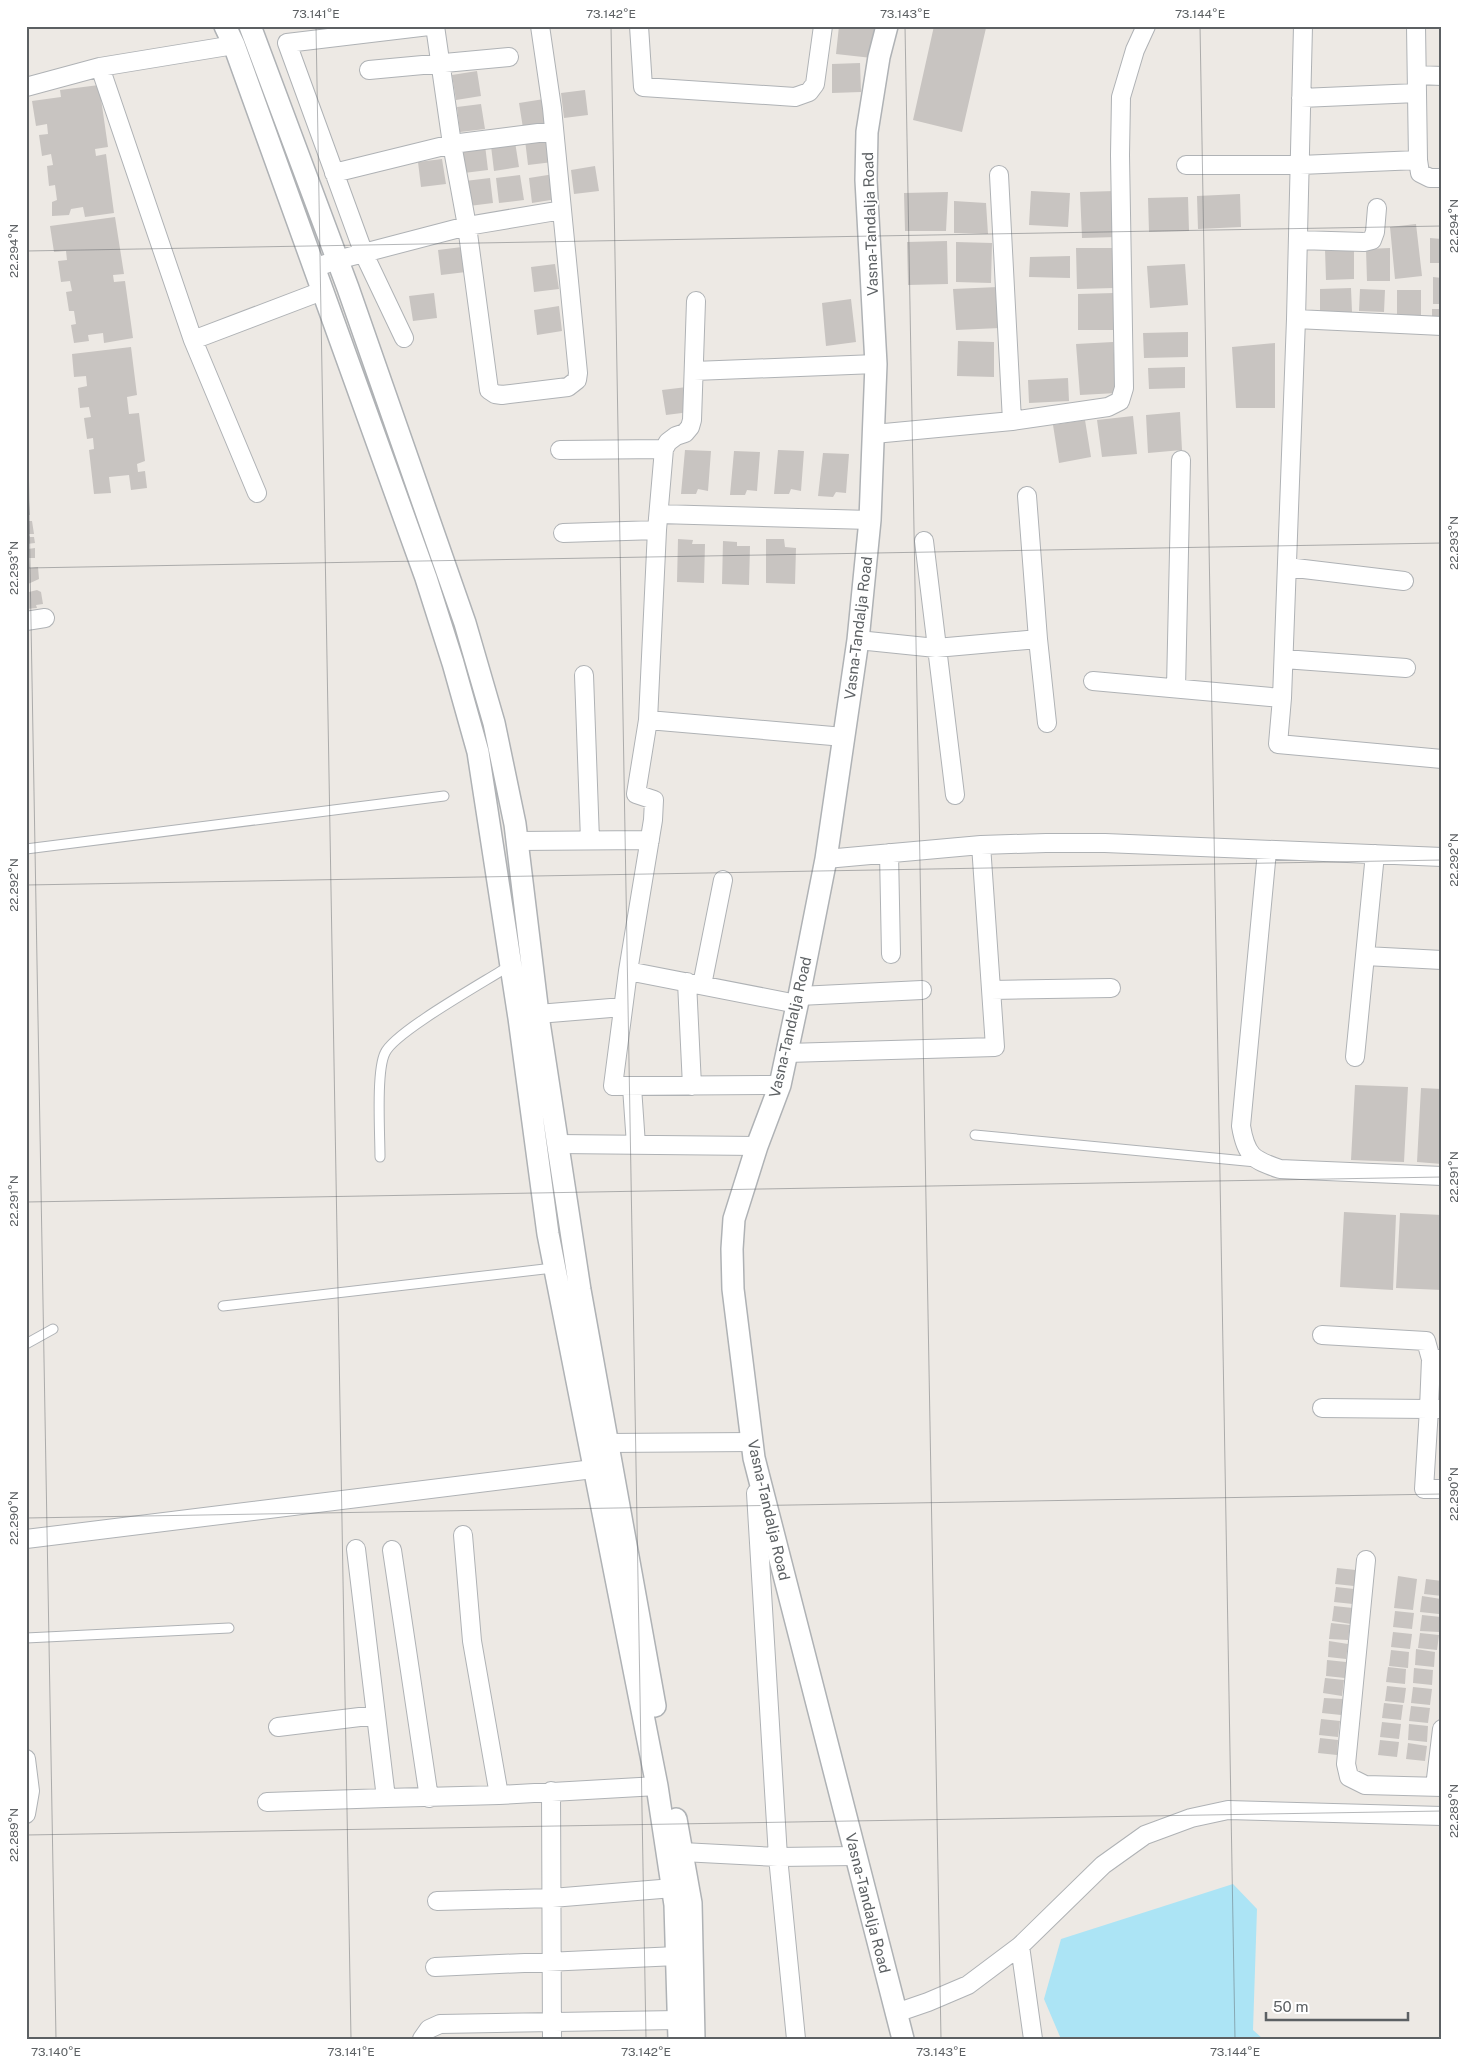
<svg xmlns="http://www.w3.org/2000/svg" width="1468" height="2065" font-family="'Public Sans',sans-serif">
<rect width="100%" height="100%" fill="#ede9e4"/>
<!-- water -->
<path fill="#ace4f5" d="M1233,1884L1257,1909L1253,2030L1263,2039H1061L1044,1999L1061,1939Z"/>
<!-- building -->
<path fill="#c8c4c1" d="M839,26L875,28L872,58L836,54Z
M934,26H977L986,28L962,132L913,120Z
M860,63L861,92L832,93V64Z
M477,71L481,96L456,100L452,75Z
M99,85L108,147L95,149L96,156L106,154L114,213L85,217L83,207L71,209L69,215L52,216V202L57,200L55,185L49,186L47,166L53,165L51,154L42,156L39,135L48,134L47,124L36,126L32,101L61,97L60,90Z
M585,90L588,115L564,118L561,93Z
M544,99L547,124L523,128L519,103Z
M481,104L485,129L460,132L457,107Z
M549,137L553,162L528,165L525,140Z
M515,142L519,167L494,171L491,146Z
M485,145L488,170L464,173L460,148Z
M442,159L446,184L421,187L418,162Z
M595,166L599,191L574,194L571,170Z
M554,174L557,199L532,203L529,178Z
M520,175L524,200L499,203L496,178Z
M490,178L493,203L469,206L465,181Z
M1031,191L1070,193L1068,227L1029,225Z
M1115,191L1117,237L1082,238L1080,192Z
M948,192L946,231H905L904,193Z
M1240,194L1241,227L1198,229L1197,196Z
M1188,197L1189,231L1149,232L1148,198Z
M954,201L986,203L988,234L954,233Z
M115,217L124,274L113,275L114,282L125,281L133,338L104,343L103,333L88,335L89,341L74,343L71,325L76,324L74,311H69L66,292L72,291L70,281L61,282L58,261L67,260L66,251L54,252L50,226Z
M1416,224L1422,276L1395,279L1390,227Z
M1430,238L1442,239V263H1430Z
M947,241L948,284L908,285L907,242Z
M956,242L992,243L991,283L956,282Z
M462,247L466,272L441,275L438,250Z
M1076,248H1113L1114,288L1077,289Z
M1390,248V281H1367L1366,249Z
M1325,249H1354V279L1326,280Z
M1070,256V278L1029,277L1030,257Z
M555,264L559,289L534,292L531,267Z
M1185,264L1188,305L1150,308L1147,266Z
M1433,277L1442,278V304H1433Z
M998,287L1000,328L956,330L953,289Z
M1351,288L1352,312L1320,313V289Z
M1360,289L1385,290L1384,312L1359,311Z
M1397,290H1421V316H1397Z
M434,293L437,318L413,321L409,296Z
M1114,293L1115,330H1078V294Z
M851,299L856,342L826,346L822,303Z
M559,306L562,331L537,335L534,310Z
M1432,309H1442V323L1432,322Z
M1188,332V357L1144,358L1143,333Z
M958,341L994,342V377L957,376Z
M1113,342L1117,393L1080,395L1076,344Z
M1275,343V408H1236L1232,347Z
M131,347L137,395L127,397L129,414L139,413L145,461L137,464L138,472L145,471L147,488L131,490L129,475L109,477L111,493L94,494L89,450L94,449L93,438L87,439L84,418L91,417L89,407L80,408L78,388L87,386L86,376L74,377L72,354Z
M1185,367V388L1149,389L1148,368Z
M1068,378L1069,401L1029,403L1028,380Z
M687,387L690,412L666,415L662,390Z
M1180,412L1182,450L1148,453L1146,415Z
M1133,416L1137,454L1102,457L1097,420Z
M1085,420L1091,457L1059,463L1053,425Z
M685,450L711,451L708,491L698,489L696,494H681Z
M778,450L804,451L801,491L791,489L789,494H774Z
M734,451L760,452L757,491L747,490L745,495H730Z
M823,453L849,454L846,493L836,492L833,497L818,496Z
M29,501L30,515H26V502Z
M26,521H32L34,534H28L30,537H34L35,543L27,544L28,549L35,548V558H29L30,568L38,567L39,579L28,584L29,592L37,590L41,592L43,604L36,605L37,608L26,609Z
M678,539L693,540L692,544H705L704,583L677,582Z
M766,539H784L785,547L796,548L795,584L766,583Z
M723,541L737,542V546H750L749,585L722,584Z
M1355,1085L1408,1087L1404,1162L1351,1160Z
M1421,1088L1442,1089V1164L1417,1162Z
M1344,1212L1396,1215L1393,1290L1340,1287Z
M1400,1213L1442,1215V1290L1396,1288Z
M1337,1568L1356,1570L1354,1586L1335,1584Z
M1398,1576L1417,1579L1413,1610L1394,1608Z
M1426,1579L1442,1581V1596L1424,1594Z
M1336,1587L1354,1589L1353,1604L1334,1602Z
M1422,1596L1441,1599L1439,1614L1420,1612Z
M1334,1606L1353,1608L1351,1624L1332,1621Z
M1395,1611L1414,1613L1412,1629L1393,1627Z
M1422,1615L1441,1617L1439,1632L1420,1631Z
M1331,1623L1350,1625L1348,1640L1329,1639Z
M1393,1632L1412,1634L1410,1649L1391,1647Z
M1420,1633L1439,1635L1437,1650L1418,1648Z
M1329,1641L1348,1644L1346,1659L1328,1657Z
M1416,1649L1435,1652L1434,1667L1415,1665Z
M1391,1650L1409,1652L1408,1668L1389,1666Z
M1327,1660L1346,1662L1345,1678L1326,1676Z
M1388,1667L1406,1669L1405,1684L1386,1682Z
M1414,1668L1433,1670L1432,1685L1413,1683Z
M1325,1678L1344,1680L1342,1696L1323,1693Z
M1387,1686L1406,1688L1404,1703L1385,1701Z
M1413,1687L1432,1689L1430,1705L1411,1703Z
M1324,1698L1343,1699L1341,1715L1322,1713Z
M1384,1703L1403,1705L1401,1720L1382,1718Z
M1411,1706L1430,1708L1428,1723L1409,1721Z
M1321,1719L1340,1721L1338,1737L1319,1735Z
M1382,1722L1401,1724L1399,1739L1380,1737Z
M1409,1724L1428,1726L1427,1742L1408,1740Z
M1320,1738L1338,1740L1337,1755L1318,1753Z
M1380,1740L1399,1742L1397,1757L1378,1755Z
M1408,1743L1427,1746L1425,1761L1406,1759Z"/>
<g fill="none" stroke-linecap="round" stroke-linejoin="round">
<!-- service casing -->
<g stroke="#afb2b5" stroke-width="11">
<path id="service" d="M26,849L444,796
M975,1135L1256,1162
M380,1157C380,1134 376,1071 385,1053C394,1032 486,981 509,966
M223,1306L553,1268
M26,1344L53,1329
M26,1638L229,1628"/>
</g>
<!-- minor casing -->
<g stroke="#afb2b5" stroke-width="20">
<path id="minor" d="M435,26L452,144L467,226L489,390L495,394L502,395L568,387L577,380L578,373L552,108L540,26
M639,26L643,87L795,97L809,92L815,84L823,26
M1303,26L1296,319L1282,698L1278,744L1442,759
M1416,26L1418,160L1420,173L1430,178H1442
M100,67L193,340L257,493
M369,70L509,57
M1417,75L1442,76
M26,87L100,67L234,45
M1301,98L1417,93
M1186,165H1300L1418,160
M334,173L452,144L554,131
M999,175L1012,421
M1298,240L1364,242L1372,240L1375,232L1377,208
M314,268L337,260L467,226L562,210
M696,301L692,420L690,427L685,433L676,436L668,442L664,449L657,530L648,720L636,794L654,800L653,820L628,971L797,1004
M1296,319L1442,326
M404,338L364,254L287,43L429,26
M193,340L322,291
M694,371L876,364
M874,434L1012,421L1108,407L1120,401L1124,388L1120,155L1121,97L1135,50L1146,26
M560,450L664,449
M1027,496L1038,639
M659,514L870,520
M563,533L657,530
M924,541L955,795
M1287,567L1404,581
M26,621L45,618
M858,640L936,648L1038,639L1047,723
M1284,659L1406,668
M584,675L590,840
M1093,681L1282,698
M1176,688L1181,460
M648,720L844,737
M517,841L650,840
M1267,851L1241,1126C1246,1156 1253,1160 1280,1169L1442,1176
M889,853L891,954
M826,859L981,845L1046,843H1105L1442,857
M1365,956L1442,960
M628,971L613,1086L780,1085
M687,982L692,1086
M702,985L723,880
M991,990L1111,988
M799,996L922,990
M538,1014L623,1007
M787,1053L995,1047L981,845
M1355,1057L1375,854
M632,1087L636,1145
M558,1144L757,1146
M1322,1335L1426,1341L1431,1359H1442
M1431,1359L1429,1409H1442
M1322,1408L1429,1409L1424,1489H1442
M607,1443L753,1442
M756,1493L778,1857L796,2039
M463,1535L472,1641L499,1795L657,1786
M26,1539L593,1469
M356,1549L386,1798L499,1795
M392,1550L429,1798
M1366,1560L1346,1764L1349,1777L1365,1785L1442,1787
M278,1727L376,1715
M26,1759L30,1791L26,1814
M1435,1787L1442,1729
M551,1791L552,2039
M267,1802L386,1798
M682,1852L778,1857L855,1856
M437,1901L552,1898L673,1888
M1020,1946L1033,2039
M435,1967L677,1956
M896,2013L928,2002L968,1985L1020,1946L1103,1865L1145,1835L1191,1818L1228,1810L1442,1816
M422,2039L429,2029L440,2024L678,2020"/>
</g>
<!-- tertiary casing -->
<g stroke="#afb2b5" stroke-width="24">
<path id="tertiary" d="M225,26L234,45L426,578L453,663L478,752L519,1018L548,1234L657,1786L675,1905L679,2039
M250,26L348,288L465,623L494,723L515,824L539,1022L580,1290L655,1706
M887,26L879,57L867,132L866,180L876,364L870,520L858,640L826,859L799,996L780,1085L757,1146L734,1219L732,1249L733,1289L754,1458L903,2039
M676,1819L691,1903L694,2039"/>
</g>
<!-- service -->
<use href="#service" stroke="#fff" stroke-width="9"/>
<!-- minor -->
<use href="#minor" stroke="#fff" stroke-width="18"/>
<!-- tertiary -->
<use href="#tertiary" stroke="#fff" stroke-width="21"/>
</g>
<!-- ticks -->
<path fill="none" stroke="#5c6063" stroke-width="1" stroke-opacity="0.45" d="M316,26L351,2039M611,26L646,2039M905,26L941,2039M1200,26L1235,2039M26,251L1442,226M26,338L56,2039M26,568L1442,543M26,885L1442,860M26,1202L1442,1177M26,1518L1442,1494M26,1835L1442,1811"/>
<g text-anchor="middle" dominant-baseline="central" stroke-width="4" stroke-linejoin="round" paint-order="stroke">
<!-- street labels -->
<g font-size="15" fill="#5c6063" stroke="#fff">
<text transform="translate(870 224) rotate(-92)">Vasna-Tandalja Road</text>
<text transform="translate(858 628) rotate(-83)">Vasna-Tandalja Road</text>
<text transform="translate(790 1027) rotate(-77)">Vasna-Tandalja Road</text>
<text transform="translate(769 1510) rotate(77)">Vasna-Tandalja Road</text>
<text transform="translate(868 1903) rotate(76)">Vasna-Tandalja Road</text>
</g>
</g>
<!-- border -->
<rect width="1468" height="2065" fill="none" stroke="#ffffff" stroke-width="55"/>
<!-- scale -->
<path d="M1266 2012v8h142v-8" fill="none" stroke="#5c6063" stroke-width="2.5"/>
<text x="1273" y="2012" font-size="15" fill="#5c6063" stroke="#ffffff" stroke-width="4" paint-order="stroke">50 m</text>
<rect x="28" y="28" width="1412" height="2010" fill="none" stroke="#5c6063" stroke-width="2"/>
<g font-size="12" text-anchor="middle" fill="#5c6063">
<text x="316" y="18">73.141°E</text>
<text x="611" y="18">73.142°E</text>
<text x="905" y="18">73.143°E</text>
<text x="1200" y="18">73.144°E</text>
<text transform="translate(1454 226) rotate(-90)" y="4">22.294°N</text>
<text transform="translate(14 251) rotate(-90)" y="4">22.294°N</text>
<text transform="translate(1454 543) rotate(-90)" y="4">22.293°N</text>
<text transform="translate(14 568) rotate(-90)" y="4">22.293°N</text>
<text transform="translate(1454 860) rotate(-90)" y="4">22.292°N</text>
<text transform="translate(14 885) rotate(-90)" y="4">22.292°N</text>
<text transform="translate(1454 1177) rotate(-90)" y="4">22.291°N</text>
<text transform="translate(14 1201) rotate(-90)" y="4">22.291°N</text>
<text transform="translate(1454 1494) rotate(-90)" y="4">22.290°N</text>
<text transform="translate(14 1518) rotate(-90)" y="4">22.290°N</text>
<text transform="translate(1454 1811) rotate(-90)" y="4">22.289°N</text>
<text transform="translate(14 1835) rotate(-90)" y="4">22.289°N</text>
<text x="56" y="2056">73.140°E</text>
<text x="351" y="2056">73.141°E</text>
<text x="646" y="2056">73.142°E</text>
<text x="941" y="2056">73.143°E</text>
<text x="1235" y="2056">73.144°E</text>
</g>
</svg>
